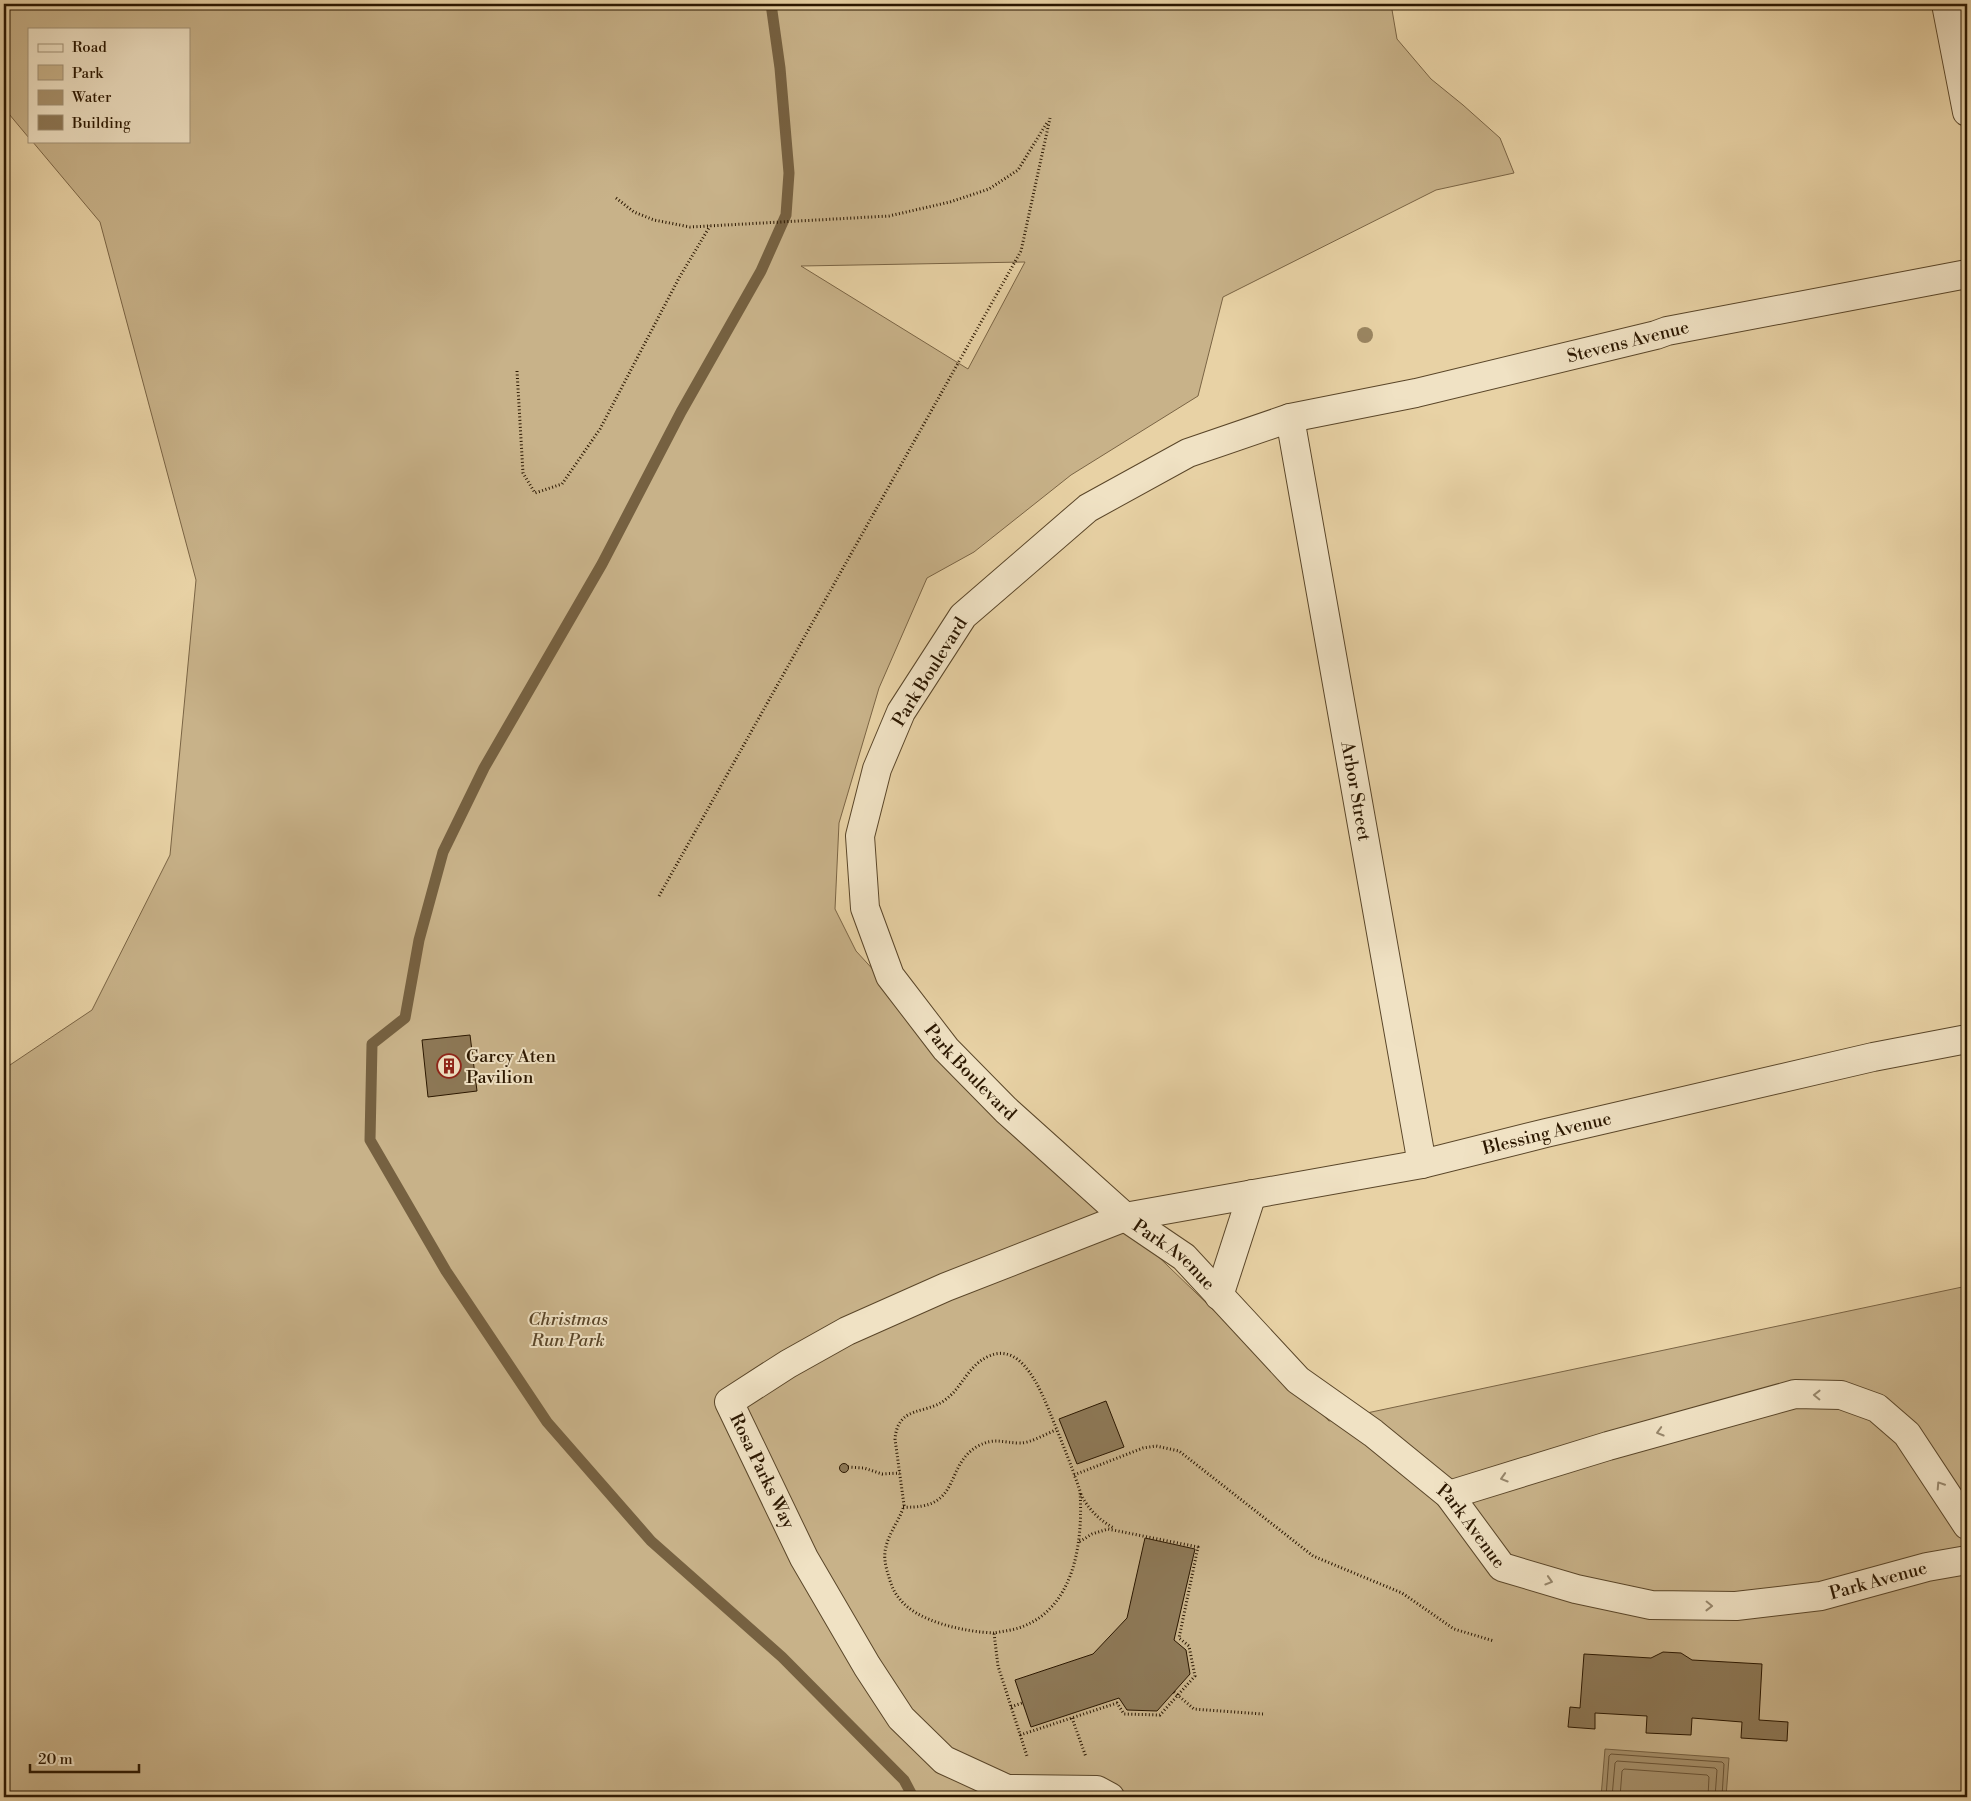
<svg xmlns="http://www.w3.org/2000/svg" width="1971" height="1801" font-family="'Libre Bodoni',serif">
<rect width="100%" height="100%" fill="#e8d2a5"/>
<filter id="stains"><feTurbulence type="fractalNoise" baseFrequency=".004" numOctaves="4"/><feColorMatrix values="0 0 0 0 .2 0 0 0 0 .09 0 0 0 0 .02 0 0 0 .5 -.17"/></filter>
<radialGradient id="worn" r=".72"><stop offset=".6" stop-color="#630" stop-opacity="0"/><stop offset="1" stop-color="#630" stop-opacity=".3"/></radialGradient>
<!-- green -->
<path fill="#c8b289" stroke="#7a6444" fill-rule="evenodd" d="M4,4H1391L1397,39L1431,79L1463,105L1500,138L1514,173L1436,190L1223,297L1198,396L1071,475L974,552L927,578L879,688L839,823L835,909L856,951L946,1049L1006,1110L1329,1421L1967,1286V1797H4V1069L92,1010L170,855L196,580L100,222L32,141H189V29H29V138L4,108ZM1025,262L968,369L801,266Z"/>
<!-- water -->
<path fill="#a8926d" stroke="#766141" d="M1605,1749L1729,1758L1726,1797H1601Z"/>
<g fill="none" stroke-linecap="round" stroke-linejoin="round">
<!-- shore -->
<path stroke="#6a5436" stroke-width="1" d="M1606,1797L1609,1756L1611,1754L1722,1762L1724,1764L1722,1797
M1612,1797L1615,1763L1617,1761L1715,1768L1717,1770L1715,1797
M1620,1797L1622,1771L1624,1769L1707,1775L1709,1777L1708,1797"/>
<!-- stream -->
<path stroke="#766141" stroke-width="11" d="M771,4L780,68L789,173L786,215L761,271L681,412L602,564L484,768L443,852L419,940L405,1018L372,1044L370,1140L446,1271L547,1422L651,1541L782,1657L904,1780L913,1797"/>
</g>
<!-- building -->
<path fill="#8d7856" stroke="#2b1700" d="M470,1035L477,1091L428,1097L422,1040Z
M1106,1401L1124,1447L1077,1464L1059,1419Z
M839.5 1468a4.5 4.5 0 1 1 9 0a4.5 4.5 0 1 1-9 0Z
M1145,1538L1195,1549L1174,1640L1186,1650L1190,1674L1157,1711L1127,1710L1119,1698L1031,1727L1015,1680L1093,1654L1127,1618Z
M1663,1652L1681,1653L1692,1660L1762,1664L1759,1720L1788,1722L1787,1741L1741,1738L1742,1722L1692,1718L1691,1735L1646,1733L1647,1716L1595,1713V1729L1568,1727L1570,1707L1580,1708L1584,1654L1651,1658Z"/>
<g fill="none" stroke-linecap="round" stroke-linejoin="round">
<!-- minor casing -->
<g stroke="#5a4629" stroke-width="30">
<g id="minor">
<path d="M1946,4L1967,112"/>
<path id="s1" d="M1967,274L1667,331L1656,335L1416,393L1290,418L1188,453L1088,508L963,616L901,712L877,769L860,836L865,908L890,976L946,1049L1006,1110L1125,1217L1184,1257L1298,1380L1373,1433L1449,1495L1502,1567L1576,1589L1651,1605L1736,1606L1821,1596L1927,1567L1967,1560"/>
<path id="s2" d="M1290,418L1422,1164"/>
<path d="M1219,1296L1252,1194"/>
<path d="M1449,1495L1608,1446L1795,1394L1841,1395L1877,1408L1907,1434L1967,1525"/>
<path d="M1007,1789L1097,1790L1110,1797"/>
<path id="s3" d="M1014,1797L1007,1789L944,1760L901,1718L867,1666L804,1558L729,1402L788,1364L847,1331L946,1287L1125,1217L1422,1164L1546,1133L1873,1057L1967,1039"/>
</g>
</g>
<!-- path -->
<path stroke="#2b1700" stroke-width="3" stroke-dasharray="1 2.5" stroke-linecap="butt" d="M616,198L634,212L654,220L690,227L889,216L950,202L989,189L1018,170L1048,121
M517,371L523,473L535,493L562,484L600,429L679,278L710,226
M659,896L1021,251L1050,118
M848,1467L864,1468L882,1474L900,1473
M1074,1475L1143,1448L1156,1446L1179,1451L1313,1556L1402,1593L1454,1629L1494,1641
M1081,1494C1087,1508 1100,1521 1114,1528
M903,1507C963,1510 943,1466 978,1446C995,1437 1003,1443 1020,1443C1031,1443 1045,1434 1056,1430
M994,1633C966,1632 916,1622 899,1598C894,1592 891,1585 889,1577C886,1568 883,1557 886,1547C889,1532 900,1520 904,1505L895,1439C898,1405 925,1415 945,1400C962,1388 967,1367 987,1357C1026,1337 1046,1405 1057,1430C1065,1450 1073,1470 1080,1491C1083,1539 1076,1605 1024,1626C1015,1630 1004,1631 994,1633L998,1666L1027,1756
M1174,1692L1194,1709L1263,1714
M1011,1707L1022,1703
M1072,1718L1086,1757
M1020,1735L1117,1703L1124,1714L1160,1715L1195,1676L1189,1646L1179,1638L1198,1547L1108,1529L1092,1534L1079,1542"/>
<!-- minor -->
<use href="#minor" stroke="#f0e2c4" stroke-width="28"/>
</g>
<!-- trees -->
<circle fill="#9a8561" cx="1365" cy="335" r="8"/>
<!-- one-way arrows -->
<defs><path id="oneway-chevron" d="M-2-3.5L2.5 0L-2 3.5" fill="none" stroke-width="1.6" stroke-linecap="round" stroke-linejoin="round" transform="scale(1.25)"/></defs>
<g stroke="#97876c">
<use href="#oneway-chevron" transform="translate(1817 1395) rotate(-179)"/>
<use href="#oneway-chevron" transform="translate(1660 1432) rotate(164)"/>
<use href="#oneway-chevron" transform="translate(1504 1478) rotate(163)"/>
<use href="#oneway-chevron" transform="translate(1940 1485) rotate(-123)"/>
<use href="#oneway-chevron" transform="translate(1549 1581) rotate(17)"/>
<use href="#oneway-chevron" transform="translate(1709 1606) rotate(1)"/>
</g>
<!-- icons -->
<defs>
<g id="building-ring" transform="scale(1.25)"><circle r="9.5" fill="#f0e2c4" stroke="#8f2418" stroke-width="1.5"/><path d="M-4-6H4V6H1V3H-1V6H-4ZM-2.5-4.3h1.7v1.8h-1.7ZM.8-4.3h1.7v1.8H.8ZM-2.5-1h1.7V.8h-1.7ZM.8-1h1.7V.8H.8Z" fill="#8f2418"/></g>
</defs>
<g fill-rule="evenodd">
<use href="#building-ring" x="449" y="1066"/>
</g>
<g text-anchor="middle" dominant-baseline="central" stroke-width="4" stroke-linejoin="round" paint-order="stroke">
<!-- street labels -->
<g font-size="18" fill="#2b1700" stroke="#f0e2c4">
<text transform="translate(1628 342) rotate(-14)">Stevens Avenue</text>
<text transform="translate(930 672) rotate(-58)">Park Boulevard</text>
<text stroke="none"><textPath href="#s2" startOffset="379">Arbor Street</textPath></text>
<text stroke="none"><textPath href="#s1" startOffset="1595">Park Boulevard</textPath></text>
<text stroke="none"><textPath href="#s3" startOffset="1369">Blessing Avenue</textPath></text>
<text stroke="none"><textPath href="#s1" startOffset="1869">Park Avenue</textPath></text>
<text transform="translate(762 1471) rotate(64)">Rosa Parks Way</text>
<text stroke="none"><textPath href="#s1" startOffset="2274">Park Avenue</textPath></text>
<text stroke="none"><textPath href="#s1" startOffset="2709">Park Avenue</textPath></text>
</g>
<!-- poi labels -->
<g font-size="18" fill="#2b1700" stroke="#f0e2c4" text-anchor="start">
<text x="466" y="1056">Garcy Aten<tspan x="466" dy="21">Pavilion</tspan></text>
</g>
<!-- park labels -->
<g font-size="18" font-style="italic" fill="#5a4629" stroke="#f0e2c4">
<text x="568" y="1319">Christmas<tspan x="568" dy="21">Run Park</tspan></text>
</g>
</g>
<!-- margin -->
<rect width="1971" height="1801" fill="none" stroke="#e8d2a5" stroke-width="20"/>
<rect x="5" y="5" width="1961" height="1791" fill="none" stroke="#2b1700" stroke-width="2.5"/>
<rect x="10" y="10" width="1951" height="1781" fill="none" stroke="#2b1700"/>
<!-- legend -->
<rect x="28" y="28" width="162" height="115" fill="#f0e2c4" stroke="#a19176"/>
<rect x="38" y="44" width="25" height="8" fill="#f0e2c4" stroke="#a19176"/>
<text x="72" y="52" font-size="15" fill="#2b1700">Road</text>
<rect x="38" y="65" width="25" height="15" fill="#c8b289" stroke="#a19176"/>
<text x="72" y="78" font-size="15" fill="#2b1700">Park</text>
<rect x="38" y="90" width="25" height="15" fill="#a8926d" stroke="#a19176"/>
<text x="72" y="102" font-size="15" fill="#2b1700">Water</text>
<rect x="38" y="115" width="25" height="15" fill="#8d7856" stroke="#a19176"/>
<text x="72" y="128" font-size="15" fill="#2b1700">Building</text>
<!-- scale -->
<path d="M30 1764v8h109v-8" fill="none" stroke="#2b1700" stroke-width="2.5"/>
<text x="38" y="1764" font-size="15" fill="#2b1700" stroke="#f0e2c4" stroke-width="4" paint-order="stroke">20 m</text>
<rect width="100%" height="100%" filter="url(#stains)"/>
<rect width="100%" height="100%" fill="url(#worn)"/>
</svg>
